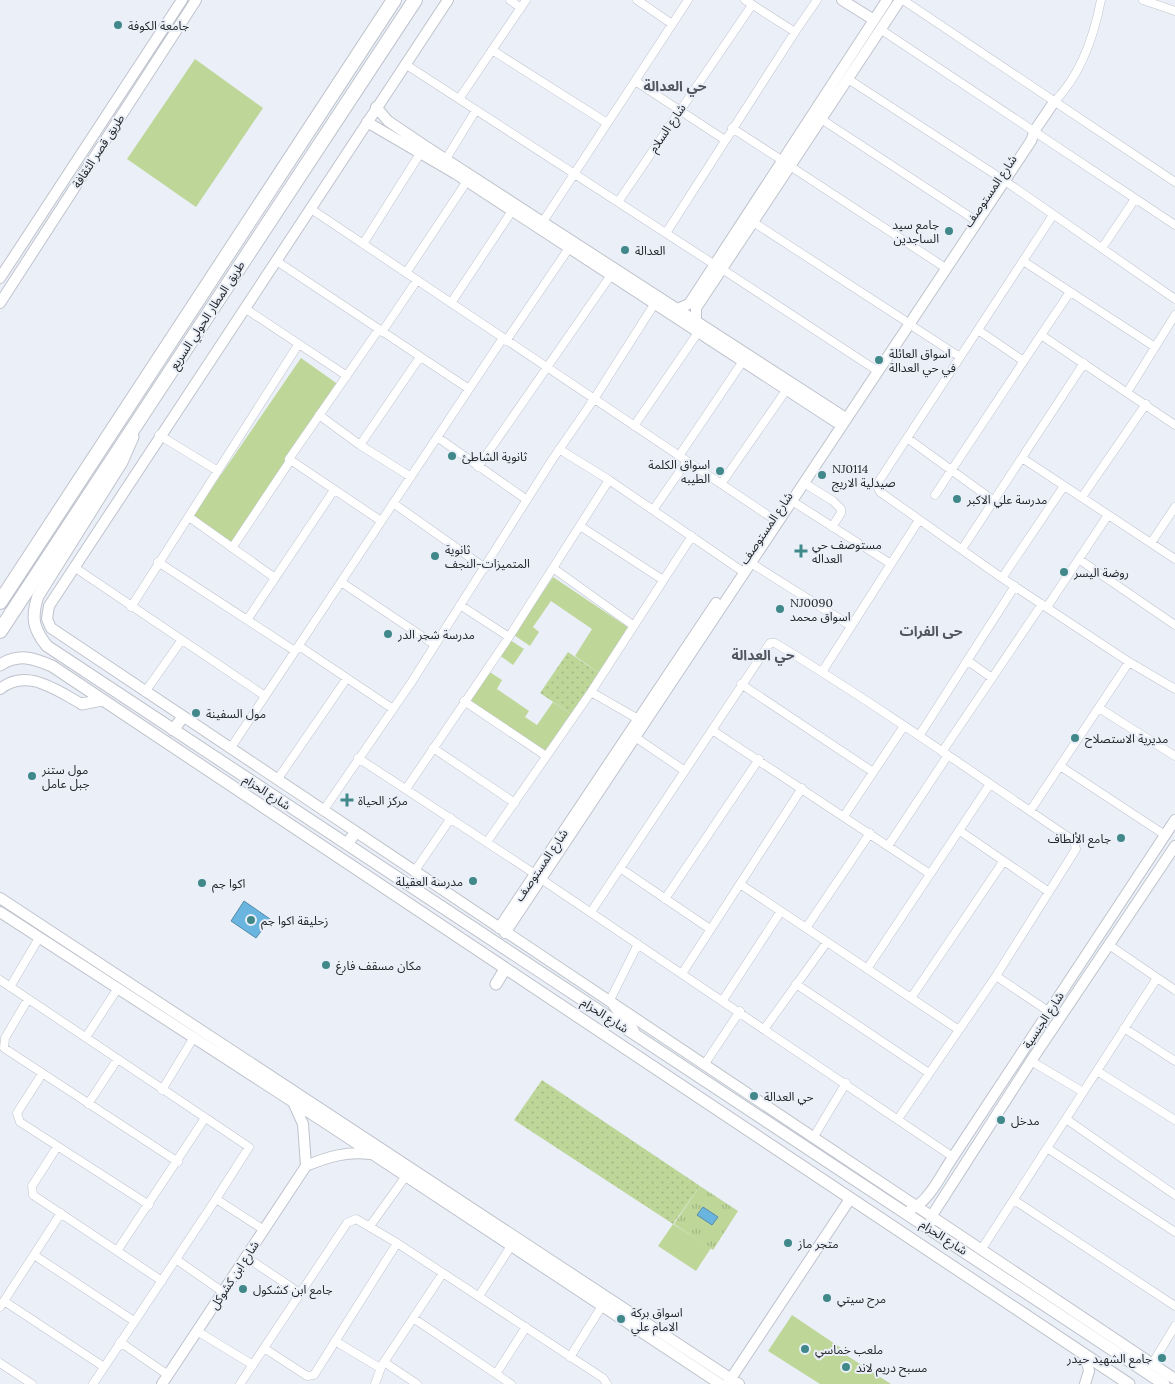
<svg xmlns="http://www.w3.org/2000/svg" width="1175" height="1384" font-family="Lora,'Noto Sans Arabic',serif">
<defs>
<pattern id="grass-tufts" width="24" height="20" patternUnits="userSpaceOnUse" patternTransform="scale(1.25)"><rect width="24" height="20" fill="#bed799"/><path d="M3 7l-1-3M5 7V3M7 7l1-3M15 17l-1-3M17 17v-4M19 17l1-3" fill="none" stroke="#a3b884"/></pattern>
<pattern id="park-dots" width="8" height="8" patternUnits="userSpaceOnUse" patternTransform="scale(1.25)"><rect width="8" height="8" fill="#bed799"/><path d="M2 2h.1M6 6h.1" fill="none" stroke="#a3b884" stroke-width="1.8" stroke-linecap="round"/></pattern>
</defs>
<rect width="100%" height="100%" fill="#eaeff8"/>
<!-- grass -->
<path fill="url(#grass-tufts)" d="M700,1186L738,1211L713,1250L674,1224Z"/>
<!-- park -->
<path fill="url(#park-dots)" d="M568,652L599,673L571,714L540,693Z
M542,1080L700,1186L673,1224L514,1120Z"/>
<!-- garden -->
<path fill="#bed799" d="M195,59L263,108L196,207L127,159Z
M301,358L339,385L231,544L192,517Z
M553,577L629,628L599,673L575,656L592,629L551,601L533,627L539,632L530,646L514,635Z
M510,640L524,649L513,665L499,655Z
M488,671L502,680L497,689L529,711L525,717L537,725L553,702L571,714L546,752L469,700Z
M673,1224L711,1248L696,1271L658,1246Z
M792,1315L841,1348L840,1351L891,1384H820L768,1351Z"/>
<!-- water -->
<path fill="#69b5e0" stroke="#548aa9" d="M244,901L270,919L256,938L231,921Z
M703,1207L718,1217L712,1225L697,1215Z"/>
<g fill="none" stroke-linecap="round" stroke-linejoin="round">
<!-- street casing -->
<g stroke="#bfc3cc" stroke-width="9">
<path id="street" d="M510,0L521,8
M637,0L672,24
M745,0L795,32
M903,0L1175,182
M1143,0L1175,11
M880,29L1175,225
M492,50L607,123
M405,64L715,265
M848,79L999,177
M635,81L725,140
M459,99L526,0
M1054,102C1081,75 1094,36 1101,0
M821,119L972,218
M732,128L783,161
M446,159L476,110
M790,166L941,265
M1005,181L1175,299
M618,202L752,5
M311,209L772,518
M1053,215L879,481L877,486L880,492L1002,578L1129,662L1175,689
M753,222L904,320
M542,223L688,0
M666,233L795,32L817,0
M363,244L421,152
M1102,248L1135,199
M1023,261L1155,347
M278,262L469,389
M722,269L873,368
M406,273L467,181
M1070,292L1041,335L1175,425
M451,303L512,211
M246,309L347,376
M909,324L960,357
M379,329L289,459L381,521
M978,330L1022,360
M382,332L417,280
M506,341L569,248
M1128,391L1175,315
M319,415L360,445L411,477
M634,426L699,331
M159,435L218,471
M437,437L527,500
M907,438L994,501
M360,445L420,357
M559,449L609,480L739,569
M679,456L743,361
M1022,458L1175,559
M478,467L611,275
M804,483L833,501L841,509V513L832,527
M721,484L787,389
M935,495L1041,335
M1082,497L1146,404
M792,501L891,564
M393,503L485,568
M653,510L687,461
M189,517L275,578
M580,526L663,580
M1151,543L1175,507
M232,548L290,461
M962,549L1084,363
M1080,560L1175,625
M158,562L295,651
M751,563L851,626
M74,567L265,696
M553,568L634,626
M1002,578L1064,486
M341,582L435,645
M460,605L509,637
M131,607L298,345
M1047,607L1108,515
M247,620L334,490
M299,646L393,709
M968,661L992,678
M822,672L919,520
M741,684L873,772
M145,692L181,641
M591,692L638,719
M464,701L546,756
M1099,708L1175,756
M712,730L930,874
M919,736L1015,586
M635,737L685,771
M433,748L515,803
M230,749L503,338
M942,752L1042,604
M358,758L535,874
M1060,766L1165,835
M277,780L347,678
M406,789L509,637L609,480
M323,811L411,683L552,460L594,399L655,303
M1030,811L1129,662
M844,816L904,726
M960,831L1049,892
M487,842L591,692L692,536
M888,846L948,755
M620,868L710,929
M414,872L451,818
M541,879L953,1157
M740,884L959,1030
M665,899L759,759
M591,912L770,643H775C877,705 975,774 1074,841L1076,849L996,976L898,1119
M806,928L870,833
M1109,945L1175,990
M867,969L990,784
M683,972L802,788
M996,976L1048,1011
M0,980L249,1147L216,1199
M796,984L929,1073
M10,987L39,938
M911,998L1003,862
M28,999L5,1038L4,1048L178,1162
M723,1000L781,911
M609,1002L638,944
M765,1028L827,942
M1124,1028L1175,1061
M86,1037L118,988
M1031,1061L1083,1092
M704,1065L740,1011
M1097,1071L1175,1120
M42,1074L17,1113L20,1122L149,1205
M162,1090L194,1037
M88,1104L117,1060
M1066,1119L1175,1195
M813,1138L846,1083
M57,1147L32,1186L33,1195L162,1281
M1047,1148L1175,1232
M1014,1200L1175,1306
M370,1226L406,1176
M981,1250L1157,978
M117,1251L205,1118
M34,1255L134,1321
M246,1257L300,1293
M177,1260L223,1292
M479,1296L511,1246
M4,1301L104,1367
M0,1307L61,1213
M413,1318L511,1384
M197,1331L253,1365
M335,1341L380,1368
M120,1342L168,1375
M264,1348L307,1376L314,1375L397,1243
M570,1357L602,1306
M384,1362L417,1384
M0,1363L32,1384
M1152,1364L1175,1326
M496,1374L526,1327
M93,1384L216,1199L264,1230
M240,1384L347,1223L356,1219L397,1243L603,1378L607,1384
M375,1384L382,1365L443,1273"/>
</g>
<!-- secondary casing -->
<g stroke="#bfc3cc" stroke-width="12">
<path id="secondary" d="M448,0L49,606L47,619L51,628L1175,1379
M842,0L874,20
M376,107L388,121L425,146L841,415
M367,122L456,174L836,422
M0,278L182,0
M0,303L196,0
M677,309L689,304L887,0
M696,321V308L900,0
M0,689C27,667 57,691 82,704
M0,898L739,1384
M0,912L330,1126L720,1384
M499,928L716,603
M505,933L1031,141L1035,130L1054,102
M293,1102L303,1124L306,1166
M306,1166C327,1157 347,1151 370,1154
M911,1209C929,1202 942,1173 953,1157L1175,820
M932,1221L931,1217L1031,1061L1175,846
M728,1383L850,1199
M162,1384L306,1166
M1085,1384L1089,1371L1086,1356"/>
</g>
<!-- primary casing -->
<g stroke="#bfc3cc" stroke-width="13">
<path id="primary" d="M133,437L122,462L38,596C31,617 33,629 47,646L1164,1384
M0,665C19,653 33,658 52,666L1129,1384
M82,704L102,700
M173,730L183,717
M347,844L355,833
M496,984L505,969
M614,1005L633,1030"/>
</g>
<!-- highway casing -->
<g stroke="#bfc3cc" stroke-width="16">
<path id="highway" d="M0,602L394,0
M0,631L415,0"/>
</g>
<!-- street -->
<use href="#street" stroke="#fff" stroke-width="8"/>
<!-- secondary -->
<use href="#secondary" stroke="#fff" stroke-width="10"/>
<!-- primary -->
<use href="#primary" stroke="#fff" stroke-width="11"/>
<!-- highway -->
<use href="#highway" stroke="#fff" stroke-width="14"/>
</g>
<!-- markers -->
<g fill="#408889" stroke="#eaeff8" stroke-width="2">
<circle cx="118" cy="25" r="5"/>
<circle cx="949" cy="231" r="5"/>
<circle cx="625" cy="250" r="5"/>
<circle cx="879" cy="360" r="5"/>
<circle cx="452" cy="456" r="5"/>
<circle cx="720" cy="471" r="5"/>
<circle cx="822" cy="475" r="5"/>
<circle cx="957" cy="499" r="5"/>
<path d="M798.5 543.5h5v5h5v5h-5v5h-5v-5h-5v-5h5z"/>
<circle cx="435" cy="556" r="5"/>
<circle cx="1064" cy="572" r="5"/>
<circle cx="780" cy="609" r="5"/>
<circle cx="388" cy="634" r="5"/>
<circle cx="196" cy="713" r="5"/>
<circle cx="1075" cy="738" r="5"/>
<circle cx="32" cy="776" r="5"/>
<path d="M344.5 792.5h5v5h5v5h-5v5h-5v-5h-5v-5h5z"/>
<circle cx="1121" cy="838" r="5"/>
<circle cx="473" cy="881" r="5"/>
<circle cx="202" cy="883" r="5"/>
<circle cx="251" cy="920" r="5"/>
<circle cx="326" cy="965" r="5"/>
<circle cx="754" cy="1096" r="5"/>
<circle cx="1001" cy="1120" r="5"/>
<circle cx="788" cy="1243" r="5"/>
<circle cx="243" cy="1289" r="5"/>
<circle cx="827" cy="1298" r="5"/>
<circle cx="621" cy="1319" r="5"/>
<circle cx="805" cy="1349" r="5"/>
<circle cx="1162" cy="1358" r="5"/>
<circle cx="846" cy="1367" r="5"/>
</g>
<g text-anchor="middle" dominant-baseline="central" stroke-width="4" stroke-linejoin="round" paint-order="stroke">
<!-- poi labels -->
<g font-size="12" fill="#242529" stroke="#eaeff8" text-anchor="start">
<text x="128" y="25">جامعة الكوفة</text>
<text x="939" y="224" text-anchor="end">جامع سيد<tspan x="939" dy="14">الساجدين</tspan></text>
<text x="635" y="250">العدالة</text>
<text x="889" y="353">اسواق العائلة<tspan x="889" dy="14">في حي العدالة</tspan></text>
<text x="462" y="456">ثانوية الشاطئ</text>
<text x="710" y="464" text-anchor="end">اسواق الكلمة<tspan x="710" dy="14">الطيبه</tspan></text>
<text x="832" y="468">NJ0114<tspan x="832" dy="14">صيدلية الاريج</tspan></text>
<text x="967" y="499">مدرسة علي الاكبر</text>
<text x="812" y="544">مستوصف حي<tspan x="812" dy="14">العداله</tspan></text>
<text x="445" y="549">ثانوية<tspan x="445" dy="14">المتميزات-النجف</tspan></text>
<text x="1074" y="572">روضة اليسر</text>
<text x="790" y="602">NJ0090<tspan x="790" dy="14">اسواق محمد</tspan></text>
<text x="398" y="634">مدرسة شجر الدر</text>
<text x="206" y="713">مول السفينة</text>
<text x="1085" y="738">مديرية الاستصلاح</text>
<text x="42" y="769">مول ستنر<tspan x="42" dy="14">جبل عامل</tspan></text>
<text x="358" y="800">مركز الحياة</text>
<text x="1111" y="838" text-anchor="end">جامع الألطاف</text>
<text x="463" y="881" text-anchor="end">مدرسة العقيلة</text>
<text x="212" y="883">اكوا جم</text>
<text x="261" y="920">زحليقة اكوا جم</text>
<text x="336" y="965">مكان مسقف فارغ</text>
<text x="764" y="1096">حي العدالة</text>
<text x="1011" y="1120">مدخل</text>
<text x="798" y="1243">متجر ماز</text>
<text x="253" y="1289">جامع ابن كشكول</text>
<text x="837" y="1298">مرح سيتي</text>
<text x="631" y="1312">اسواق بركة<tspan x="631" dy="14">الامام علي</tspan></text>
<text x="815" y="1349">ملعب خماسي</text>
<text x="1152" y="1358" text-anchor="end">جامع الشهيد حيدر</text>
<text x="856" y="1367">مسبح دريم لاند</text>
</g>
<!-- street labels -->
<g font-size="12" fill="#242529" stroke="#eaeff8">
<text transform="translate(667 128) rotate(-56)">شارع السلام</text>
<text transform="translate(98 151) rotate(-57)">طريق قصر الثقافة</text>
<text transform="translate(990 191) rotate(-56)">شارع المستوصف</text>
<text transform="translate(207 315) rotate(-57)">طريق المطار الحولي السريع</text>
<text transform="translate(766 528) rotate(-56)">شارع المستوصف</text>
<text transform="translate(267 792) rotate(33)">شارع الحزام</text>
<text transform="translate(541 865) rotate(-56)">شارع المستوصف</text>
<text transform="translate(605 1015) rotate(33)">شارع الحزام</text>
<text transform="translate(1043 1020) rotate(-57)">شارع الجنسية</text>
<text transform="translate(944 1237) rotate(33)">شارع الحزام</text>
<text transform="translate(234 1275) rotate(-57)">شارع ابن كشوكل</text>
</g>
<!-- neighbourhood labels -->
<g font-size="14" font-weight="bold" fill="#52565e" stroke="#eaeff8">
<text x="675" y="86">حي العدالة</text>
<text x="931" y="631">حی الفرات</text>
<text x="763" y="655">حي العدالة</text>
</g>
</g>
</svg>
